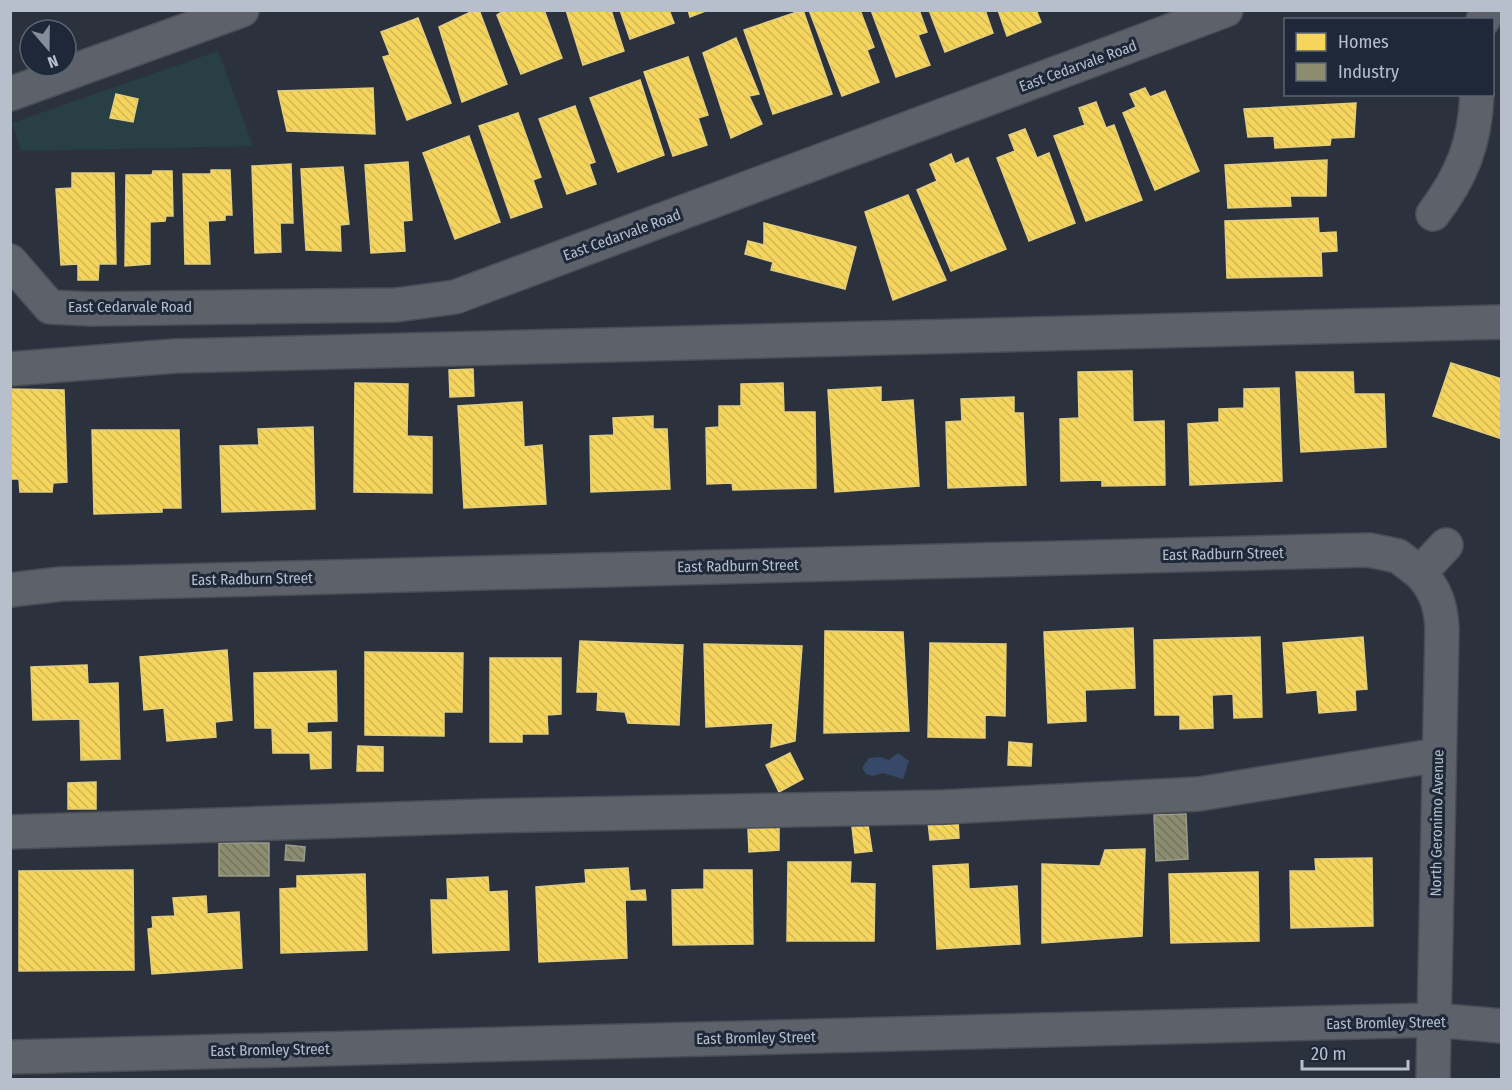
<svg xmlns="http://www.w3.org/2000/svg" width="1512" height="1090" font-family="'Fira Sans Condensed',sans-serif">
<defs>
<pattern id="homes-back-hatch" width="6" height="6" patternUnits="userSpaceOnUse" patternTransform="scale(1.5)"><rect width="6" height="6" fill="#f6d55c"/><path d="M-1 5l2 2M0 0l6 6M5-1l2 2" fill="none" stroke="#d0b656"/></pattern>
<pattern id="industry-back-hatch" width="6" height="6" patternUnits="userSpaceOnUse" patternTransform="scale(1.5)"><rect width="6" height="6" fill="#8c8c6e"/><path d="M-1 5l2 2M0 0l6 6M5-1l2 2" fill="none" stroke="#727360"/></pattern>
</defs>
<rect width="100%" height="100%" fill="#2c323d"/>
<!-- green -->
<path fill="#283f44" d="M218,51L253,146L21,151L12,123Z"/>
<!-- water -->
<path fill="#364968" d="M898,753L909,761L903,779L883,773L873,776L866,774L862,768L869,758L880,757L889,760Z"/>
<!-- homes -->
<path fill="url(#homes-back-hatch)" stroke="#e3ce7e" stroke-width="1.5" d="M475,10H479L507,84L462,102L439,27Z
M544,10L562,58L521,74L497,15L505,10Z
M566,10H611L624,51L583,65Z
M620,10H669L674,23L630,39Z
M688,10H708L690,17Z
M803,10L832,94L773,114L744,30Z
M809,10H860L874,47L867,50L879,82L842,96Z
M871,10H919L927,32L918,35L930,65L896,77Z
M929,10H985L993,33L945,52Z
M998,10H1036L1041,22L1007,36Z
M418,18L451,103L407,120L383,57L390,55L381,32Z
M736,38L759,94L749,96L762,124L731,138L703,53Z
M688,57L708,115L698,118L707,145L673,156L644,72Z
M640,80L664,155L618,172L590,98Z
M373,88L375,134L287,131L278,91Z
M1145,88L1150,97L1165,91L1199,171L1155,190L1123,113L1136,107L1130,94Z
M116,94L138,99L133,122L110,118Z
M1096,102L1106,128L1114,125L1142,200L1086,221L1054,136L1085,125L1079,108Z
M1356,103L1354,137L1331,138L1330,145L1275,148L1274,136L1248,137L1244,109Z
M575,106L595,162L589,164L596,184L567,194L539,119Z
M518,113L541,177L533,180L542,207L511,218L479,126Z
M1025,129L1037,158L1049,153L1075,223L1029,241L997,158L1015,151L1009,135Z
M469,136L500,222L455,239L423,153Z
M951,154L955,164L968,158L1006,249L951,271L917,190L937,181L930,164Z
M1327,160L1326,196H1290L1291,206L1228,208L1225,165Z
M408,162L412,220L403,221L405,251L371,253L365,165Z
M291,164L293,223H280L281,252L255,253L252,166Z
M343,167L349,224L340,225L341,251L306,250L301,169Z
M211,170H230L232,215H225V220L208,221L210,264H185L183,174H211Z
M153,171H172L173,216H166L165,221L150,222V264L125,266L126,175H152Z
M72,173H114L116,264H99L98,280H78V264L61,265L56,189L72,188Z
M908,195L946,280L893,300L865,212Z
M1318,218L1319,233L1336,232L1337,251L1321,252L1322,276L1227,278L1225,221Z
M764,223L856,247L845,289L771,270L773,262L745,254L748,241L764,245Z
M1451,363L1502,379V439L1433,416Z
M473,369L474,396L450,397L449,370Z
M1132,371L1133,422L1164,421L1165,485L1102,486V480L1061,481L1060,419L1079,418L1078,372Z
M1296,372H1353L1354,394H1384L1386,447L1301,452Z
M355,383L408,384L407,436L432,437V493L354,492Z
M783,383L784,412H815L816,488L733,490L732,483L707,484L706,428L719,427V406H741V384Z
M881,387V402L913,400L919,486L835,492L828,390Z
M1279,388L1282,481L1190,485L1188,424L1219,422V409L1244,408V389Z
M10,389L64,390L67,482L53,483L52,492H20L19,479H10Z
M1014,397V413H1023L1026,485L948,488L946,422L962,421L961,399Z
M522,402L524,447L542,445L546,504L464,508L458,406Z
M653,416V429H667L670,489L591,492L590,436L614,435L613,418Z
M313,427L315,509L222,512L220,446L259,445L258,429Z
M92,430H179L181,508H162V512L94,514Z
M1133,628L1135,688L1085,690L1086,721L1048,723L1044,632Z
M825,631L903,632L909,731L824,733Z
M1260,637L1262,717L1234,718L1233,694L1212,695L1213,728L1180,729V715H1155L1154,640Z
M1363,637L1367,689L1355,690L1356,710L1319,713L1317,690L1287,693L1283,643Z
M580,641L683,645L679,725L628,723L625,712L597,710L598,692H577Z
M930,643L1006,644L1005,716L985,715V738L928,737Z
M704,644L802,646L795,741L771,747L773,723L706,727Z
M227,650L232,720L215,722L216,737L167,741L164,708L144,710L140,657Z
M365,652L463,653L462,712H444V736L365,735Z
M490,658H561V714L547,715L548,734H522V742H490Z
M87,665L88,684L118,683L120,759L81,760L80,719L33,720L31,667Z
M336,671L337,721L307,722V733L331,732V768L311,769L310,753H273L272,728H255L254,673Z
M1009,742L1032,744L1031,766L1008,765Z
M358,746L383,747V771H357Z
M790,753L803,779L779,792L766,765Z
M96,782V809H68V783Z
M958,820L959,838L930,840L928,822Z
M868,825L872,851L855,853L852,827Z
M779,827V850L749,852L748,829Z
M1145,849L1142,936L1042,943V864L1100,866L1105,850Z
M1372,858L1373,926L1291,928L1290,871H1316L1315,859Z
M788,862H851L850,883L875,884L874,941H787Z
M968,864L969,889L1017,886L1020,944L937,949L933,866Z
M628,868L630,891L645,890L646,900H625L627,958L539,962L536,887L586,883L585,870Z
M133,870L134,970L19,971V871Z
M704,870H752L753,944L673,945L672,890L704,889Z
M1258,872L1259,941L1171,943L1169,874Z
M365,874L367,950L281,953L280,889L297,888V876Z
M488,877L489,892L507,891L509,950L433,953L431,900H448L447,879Z
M206,896L207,914L239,912L242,968L152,974L148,929L153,928L152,917L175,916L173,898Z"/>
<!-- industry -->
<path fill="url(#industry-back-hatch)" stroke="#999b8a" stroke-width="1.5" d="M1186,814L1188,859L1156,861L1154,815Z
M219,843H269V876H219Z
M286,845L305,847L304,861L285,860Z"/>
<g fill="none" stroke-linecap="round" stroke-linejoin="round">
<!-- minor casing -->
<g stroke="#494d55" stroke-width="36">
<path id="minor" d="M1483,20L1488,10
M10,94L242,10
M1433,214C1462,176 1475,143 1477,94
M10,261L50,307L91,309L396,305L455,297L1226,10
M10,369L175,356L1502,322
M1420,573C1436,590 1441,606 1442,629L1433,1080
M10,590L61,584L1369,550L1398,556L1420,573L1446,545
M10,832L485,816L944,807L1199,794L1438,755
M10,1057L1434,1020L1502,1026"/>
</g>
<!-- minor -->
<use href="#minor" stroke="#5d616a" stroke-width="33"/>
</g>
<g text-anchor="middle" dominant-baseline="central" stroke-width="6" stroke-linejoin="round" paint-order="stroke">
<!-- street labels -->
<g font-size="15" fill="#b7bfcd" stroke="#1e2839">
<text transform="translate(1078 66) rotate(-20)">East Cedarvale Road</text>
<text transform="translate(622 235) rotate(-20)">East Cedarvale Road</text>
<text x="130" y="307">East Cedarvale Road</text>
<text transform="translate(1223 554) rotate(-1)">East Radburn Street</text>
<text transform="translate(738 566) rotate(-1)">East Radburn Street</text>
<text transform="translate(252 579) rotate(-1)">East Radburn Street</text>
<text transform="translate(1437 823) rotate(-89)">North Geronimo Avenue</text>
<text transform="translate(1386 1023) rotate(-1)">East Bromley Street</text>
<text transform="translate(756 1038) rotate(-1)">East Bromley Street</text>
<text transform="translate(270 1050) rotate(-1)">East Bromley Street</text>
</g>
</g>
<!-- border -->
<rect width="1512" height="1090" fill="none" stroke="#b7bfcd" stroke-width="24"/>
<!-- legend -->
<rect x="1284" y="18" width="210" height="78" fill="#1e2839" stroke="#5b6474" stroke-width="1.5"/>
<rect x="1296" y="33" width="30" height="18" fill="#f6d55c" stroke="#5b6474" stroke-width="1.5"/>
<text x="1338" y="48" font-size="18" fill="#b7bfcd">Homes</text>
<rect x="1296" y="63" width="30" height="18" fill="#8c8c6e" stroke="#5b6474" stroke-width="1.5"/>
<text x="1338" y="78" font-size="18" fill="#b7bfcd">Industry</text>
<!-- north arrow -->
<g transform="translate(48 48) rotate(160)"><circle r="28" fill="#1e2839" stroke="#5b6474" stroke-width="1.5"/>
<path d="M0-4.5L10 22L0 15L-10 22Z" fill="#868e9b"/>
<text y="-9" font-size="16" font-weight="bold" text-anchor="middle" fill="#b7bfcd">N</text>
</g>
<!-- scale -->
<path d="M1302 1060v9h106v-9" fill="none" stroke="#b7bfcd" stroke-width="3"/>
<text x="1311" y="1060" font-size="18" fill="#b7bfcd" stroke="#1e2839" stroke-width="4.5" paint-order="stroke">20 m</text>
</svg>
